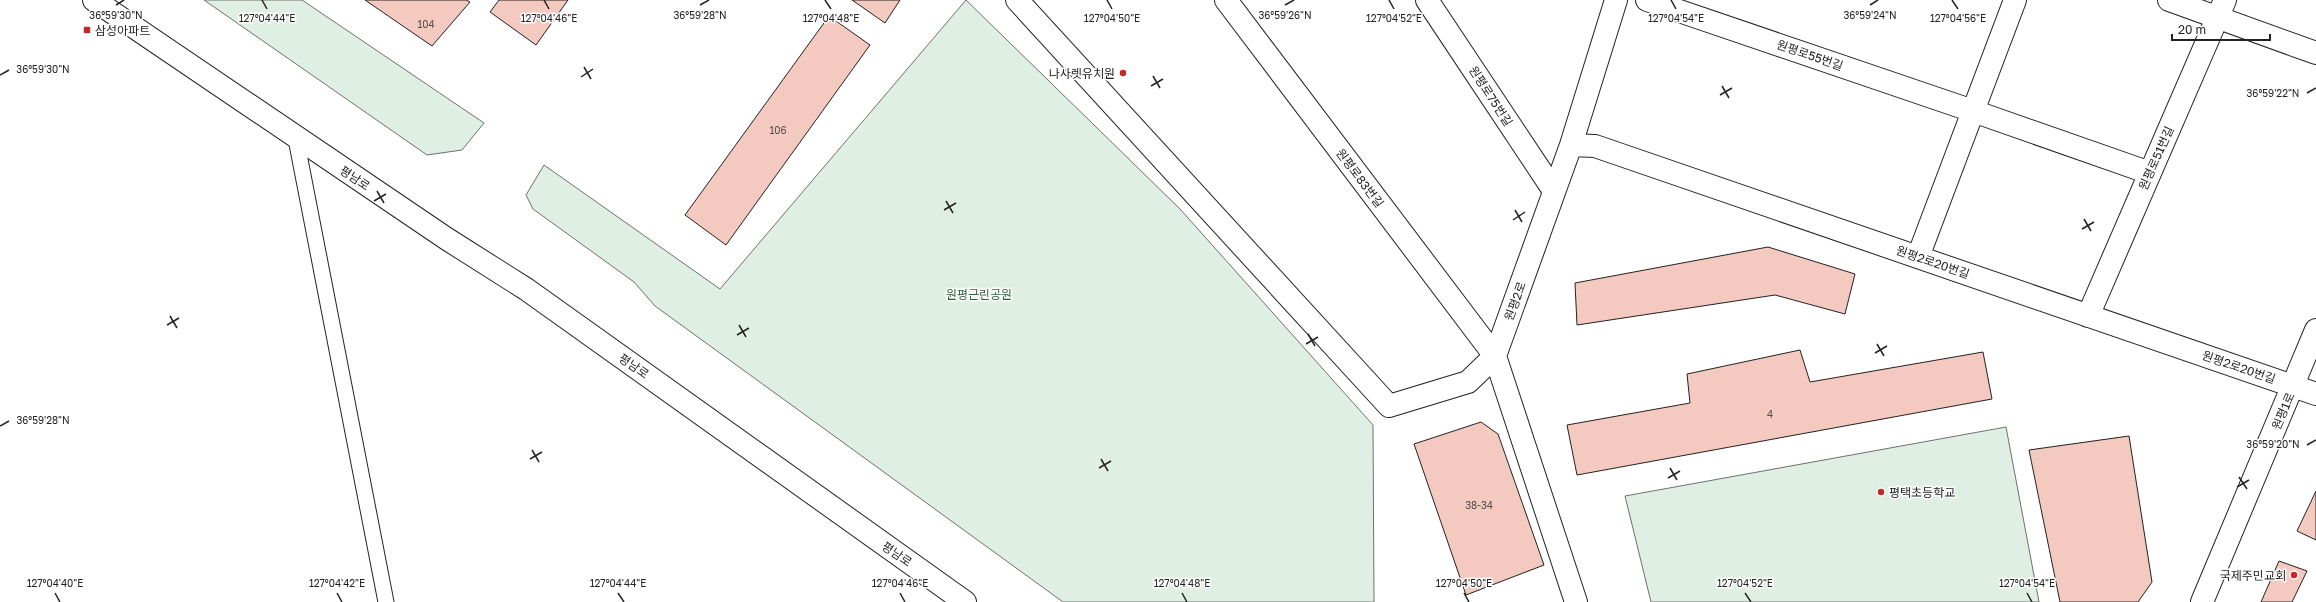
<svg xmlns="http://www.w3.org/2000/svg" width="2316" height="602" font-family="'Golos Text','Noto Sans KR',sans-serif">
<rect width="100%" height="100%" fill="#fff"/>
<!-- green -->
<path fill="#e0efe3" stroke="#6f6f6f" d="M204,0H302L484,123L462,150L427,155Z
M966,0L1180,209L1373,425L1374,602H1063L655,306L634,282L533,209L526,195L544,165L720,289Z
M2006,427L2039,602H1651L1625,496Z"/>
<!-- building -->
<path fill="#f3c9c0" stroke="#222" d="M365,0H466L470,2L432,46Z
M499,0H568L536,45L490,12Z
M852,0H900L885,23Z
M829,16L870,45L726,245L685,215Z
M1768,247L1855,274L1845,314L1775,295L1577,325L1575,283Z
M1800,350L1810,382L1983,352L1992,399L1577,475L1567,425L1690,403L1687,374Z
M1481,422L1498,434L1544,565L1466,595L1414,444Z
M2129,436L2152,582L2138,602H2060L2029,450Z
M2316,491V540L2297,531Z
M2279,561L2307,571L2292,602H2261Z"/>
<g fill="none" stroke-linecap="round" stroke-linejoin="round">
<!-- lane casing -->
<g stroke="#222" stroke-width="17">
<path id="lane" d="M296,139L386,602"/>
</g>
<!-- street casing -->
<g stroke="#222" stroke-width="24">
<path id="street" d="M1017,0L1389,406L1468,382L1495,356
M1226,0L1495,356
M1427,0L1554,191
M1647,0L1973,111L2150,173
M2169,0L2316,53
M1571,145L1595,146L2316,394
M1918,257L2015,0
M2088,316L2225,0
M1576,602L1495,356L1571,145L1616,0"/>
</g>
<!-- secondary casing -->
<g stroke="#222" stroke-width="24">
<path id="secondary" d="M94,0L447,239L526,289L965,602
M2202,602L2316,330"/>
</g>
<!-- lane -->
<use href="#lane" stroke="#fff" stroke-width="15"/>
<!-- street -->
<use href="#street" stroke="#fff" stroke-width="22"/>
<!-- secondary -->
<use href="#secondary" stroke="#fff" stroke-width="22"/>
</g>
<!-- ticks -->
<path fill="none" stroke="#222" stroke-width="1.5" d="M262,0L267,9M544,0L549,9M825,0L831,9M1107,0L1112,9M1389,0L1394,9M1671,0L1676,9M1952,0L1958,9M116,5L124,0M700,5L709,0M1285,5L1294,0M1870,5L1878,0M584,67L591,79M0,75L9,70M1153,76L1160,88M581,77L593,69M1151,86L1163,79M1722,86L1729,98M2307,93L2316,88M1720,95L1732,88M377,191L384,203M374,201L386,194M946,201L953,213M944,210L956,203M1515,210L1522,222M2084,219L2091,231M1513,220L1525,212M2082,229L2094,222M170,316L177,328M167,325L179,318M739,325L746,337M1308,334L1315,346M737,335L749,328M1306,344L1318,337M1877,344L1884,356M1875,353L1887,346M0,426L9,421M2307,445L2316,440M532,450L539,462M530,459L542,452M1101,459L1108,471M1099,468L1111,461M1670,468L1677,480M2239,477L2247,489M1668,478L1680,471M2237,487L2249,480M55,593L60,602M337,593L342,602M618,593L624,602M900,593L905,602M1182,593L1187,602M1464,593L1469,602M1745,593L1751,602M2027,593L2032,602"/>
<!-- markers -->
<g fill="#c62828" stroke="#fff" stroke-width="1.5">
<rect x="83" y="26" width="8" height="8" rx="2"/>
<circle cx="1123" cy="73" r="4"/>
<circle cx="1881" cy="492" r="4"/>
<circle cx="2294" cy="575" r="4"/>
</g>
<g text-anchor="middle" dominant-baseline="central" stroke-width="3" stroke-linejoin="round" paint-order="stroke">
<!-- number labels -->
<g font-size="10" fill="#564c4a">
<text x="426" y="24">104</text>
<text x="778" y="130">106</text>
<text x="1770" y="414">4</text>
<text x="1479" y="505">38-34</text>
</g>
<!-- poi labels -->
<g font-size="12" fill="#222" stroke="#fff" text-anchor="start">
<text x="95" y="30">삼성아파트</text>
<text x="1115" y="73" text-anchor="end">나사렛유치원</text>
<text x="1889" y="492">평택초등학교</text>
<text x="2286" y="575" text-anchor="end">국제주민교회</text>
</g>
<!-- street labels -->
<g font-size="12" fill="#222" stroke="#fff">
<text transform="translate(1810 55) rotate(19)">원평로55번길</text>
<text transform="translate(1491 96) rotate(57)">원평로75번길</text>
<text transform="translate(2156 158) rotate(-66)">원평로51번길</text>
<text transform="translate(355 178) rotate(34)">평남로</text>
<text transform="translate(1360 178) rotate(53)">원평로83번길</text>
<text transform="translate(1933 262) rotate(19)">원평2로20번길</text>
<text transform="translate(1515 301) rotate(-70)">원평2로</text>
<text transform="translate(634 366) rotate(35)">평남로</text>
<text transform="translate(2239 367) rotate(19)">원평2로20번길</text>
<text transform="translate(2283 411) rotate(-67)">원평1로</text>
<text transform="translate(897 554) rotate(35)">평남로</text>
</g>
<!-- park labels -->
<g font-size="12" fill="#2f5e38" stroke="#fff">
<text x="979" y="294">원평근린공원</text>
</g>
</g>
<g font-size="10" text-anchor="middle" fill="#222" stroke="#fff" stroke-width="3" stroke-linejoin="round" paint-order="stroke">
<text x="116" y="19">36°59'30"N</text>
<text x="700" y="19">36°59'28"N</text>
<text x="1285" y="19">36°59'26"N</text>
<text x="1870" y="19">36°59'24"N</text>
<text x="1112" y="22">127°04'50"E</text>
<text x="267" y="22">127°04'44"E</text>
<text x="549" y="22">127°04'46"E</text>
<text x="831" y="22">127°04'48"E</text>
<text x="1394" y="22">127°04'52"E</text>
<text x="1676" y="22">127°04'54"E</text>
<text x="1958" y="22">127°04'56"E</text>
<text x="43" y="73">36°59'30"N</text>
<text x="2273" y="97">36°59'22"N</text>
<text x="43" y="424">36°59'28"N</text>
<text x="2273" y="448">36°59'20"N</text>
<text x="55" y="587">127°04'40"E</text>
<text x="337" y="587">127°04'42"E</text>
<text x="618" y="587">127°04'44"E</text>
<text x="900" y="587">127°04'46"E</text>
<text x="1182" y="587">127°04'48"E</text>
<text x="1464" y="587">127°04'50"E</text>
<text x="1745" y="587">127°04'52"E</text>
<text x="2027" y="587">127°04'54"E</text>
</g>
<!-- scale -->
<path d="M2172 34v6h98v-6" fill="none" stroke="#222222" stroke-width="2"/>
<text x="2178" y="34" font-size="12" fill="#222222" stroke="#ffffff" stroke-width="3" paint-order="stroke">20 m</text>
</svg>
